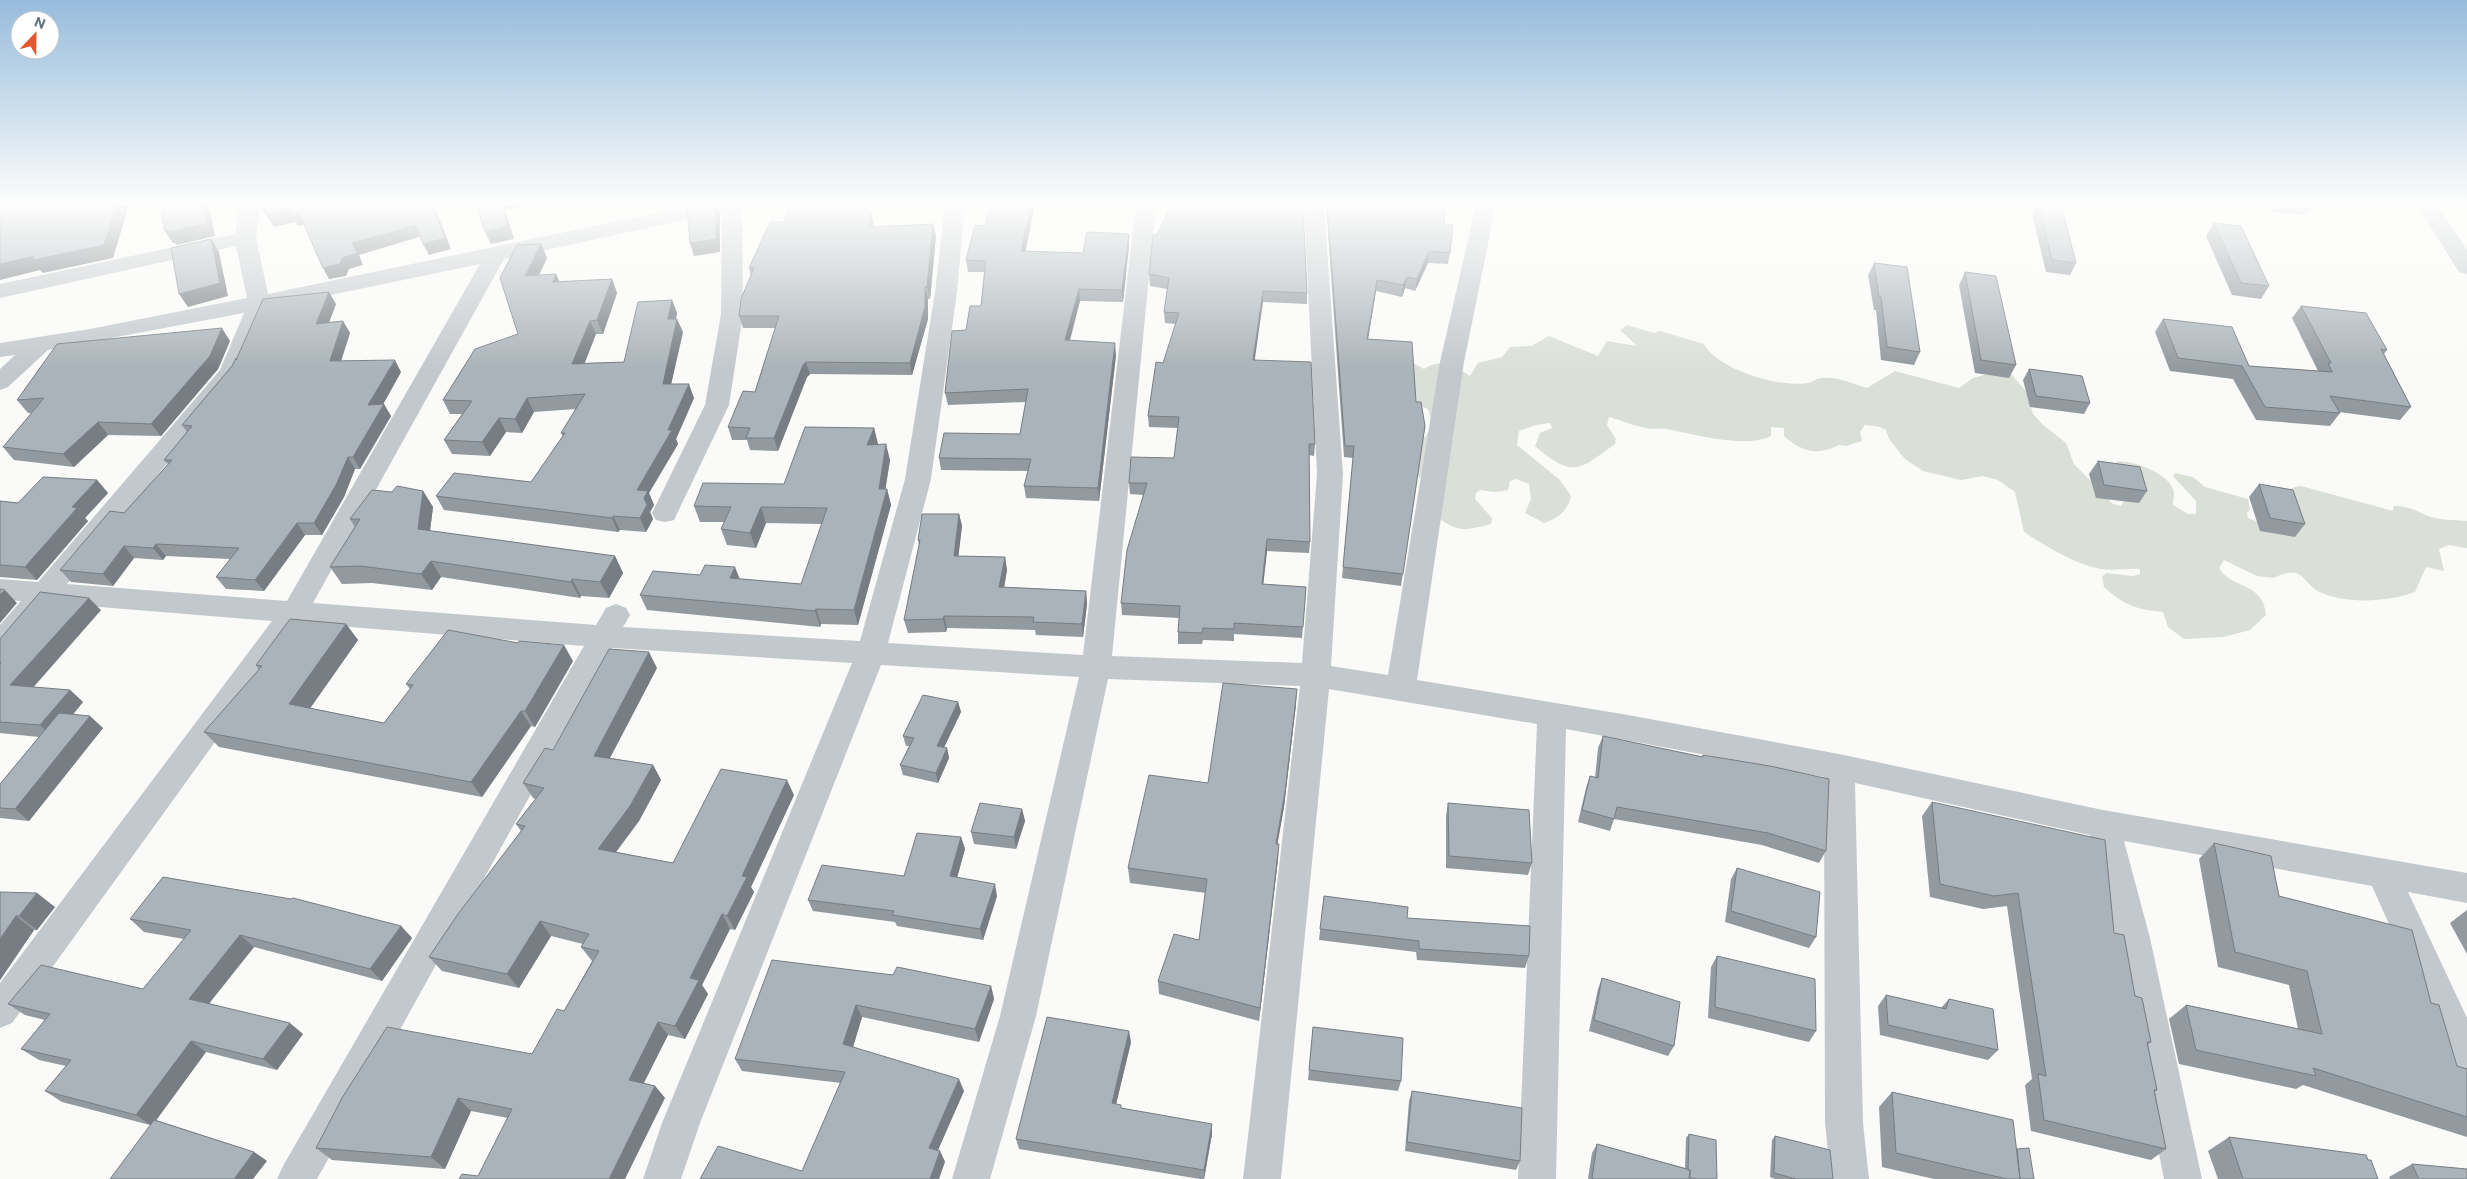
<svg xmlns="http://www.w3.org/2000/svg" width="2467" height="1179" font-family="Commissioner,sans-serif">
<rect width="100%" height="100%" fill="#fafaf8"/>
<!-- green -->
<path fill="#dadfd7" d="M1627,325L1654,333L1660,331L1704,344C1718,370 1780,388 1808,383C1813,382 1817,378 1822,378C1836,376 1854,384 1867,388L1895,371L1959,388L1973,378L1995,372L2011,374L2026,391L2033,414L2042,424L2066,443L2074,464L2113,504L2121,506L2130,491L2117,472L2116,462C2131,458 2172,475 2174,492C2174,496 2173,501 2173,505L2188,514H2196V501L2173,476L2175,473L2193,477L2205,487L2248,499L2250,510L2247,513L2248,518L2258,522C2269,509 2283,487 2301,486L2393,511L2394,506C2413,506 2419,514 2435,518C2445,520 2457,520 2467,521V548L2449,545L2439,549L2444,571L2426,567L2415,592C2389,602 2342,605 2316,590C2309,586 2304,575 2296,573C2287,572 2281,574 2274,578L2257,576L2224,560L2219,568C2232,590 2263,581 2266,615L2250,630L2223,637L2184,639L2168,627L2163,612C2136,609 2125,606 2104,587L2102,577L2106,573L2133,576L2140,574V569C2127,568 2113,571 2101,569C2075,564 2047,547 2024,532L2015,492L1998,480L1983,476L1961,480L1923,471L1905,459L1889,439L1886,430L1880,427L1865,425L1860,432L1862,441L1846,446L1839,445C1817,456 1802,452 1784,436V428L1771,427V436C1745,449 1694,434 1667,429C1662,428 1656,429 1651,429C1637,427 1623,421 1609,417L1607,425L1616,439L1615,444C1579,470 1573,479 1535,446L1540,433L1552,428L1550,423L1536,425L1519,431L1517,445L1560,480L1571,496C1568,511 1558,518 1544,523L1525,513L1531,499L1529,484L1516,479L1510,481L1508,490L1495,492L1480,490L1476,493L1475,499L1492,518L1491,524C1459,532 1459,532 1432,514V488L1414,473L1416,449L1433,426L1428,409L1413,403L1411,362L1424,369L1431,365L1447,362L1470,376L1478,363L1502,357L1510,347L1531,346L1549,336L1598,356L1607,341L1637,346L1620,330Z"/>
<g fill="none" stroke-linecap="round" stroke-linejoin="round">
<!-- minor -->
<path fill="#c3c8cc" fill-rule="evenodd" d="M240,205H260L256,238L268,294L695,205H742L743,314L729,405L674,520L665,522L656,520L652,513L705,405L721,314L722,212L504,259L313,603L596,625L606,608L616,604L626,608L630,615L623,627L860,641L905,479L935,292L945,205H965L957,292L931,479L888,643L1083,655L1136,205H1156L1112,656L1302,663L1317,474L1304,205H1324L1343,474L1331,666L1388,675L1440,362L1476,205H1496L1464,362L1417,680L1628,715L1839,754L2103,810L2467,873V903L2408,892L2467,1018V1074L2454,1069L2372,886L2124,841L2150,938L2202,1179H2164L2116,938L2090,835L1855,783L1863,1123L1869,1179H1831L1825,1123L1824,777L1566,729L1556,1179H1518L1537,724L1329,689L1281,1179H1243L1300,686L1108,679L1036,1016L990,1179H952L1000,1016L1079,677L881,665L700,1123L681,1179H643L662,1123L852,663L612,648L317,1179H277L283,1166L584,646L301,623L12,1023L0,1028V983L272,621L51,603L10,652L0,655V625L21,601L0,599V579L38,582L220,370L244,313L48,350L8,387L0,390V369L15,355L0,357V343L90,329L247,298L236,246L0,298V284L235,234ZM480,264L287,601L67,584L239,377L268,308Z
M2417,205H2437L2467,250V274L2459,272Z"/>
</g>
<!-- wall -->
<path fill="#929a9f" d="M1326,205H1445L1444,224L1450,253L1448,264L1428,263L1415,291L1405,288L1402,297L1376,291L1368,339L1416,402L1425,426L1401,586L1342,578L1353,458L1344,457Z
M2036,205H2061L2076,263L2070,275L2046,272L2032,214Z
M2268,205H2311L2304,215L2272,212Z
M862,209H870L873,221L872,227L933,224L936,236L930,299H928V319L912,375L810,374L807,377L778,451L750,450L747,440H732L728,427L755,392L775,328H743L739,316L751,276L749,268Z
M2214,223L2269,286L2261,299L2232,295L2206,236Z
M1129,234V246L1123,302L1080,301L1070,341L1116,355L1099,501L1026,498L1024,486L1028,471L941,470L939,458L1020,434L1026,402L948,405L945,393L966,330L981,306L984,272H968L966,260L1025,251L1083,253Z
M541,244L547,258L539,275L560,282L612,279L617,293L603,334H596L584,363L624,362L672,300L677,313L676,319L683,332L671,384L694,398L676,439L678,444L649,493L654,505L650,512L653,519L646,532L620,530L618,532L444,510L436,496L531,482L563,437L561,433L576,409L534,412L522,433L506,432L490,456L452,454L444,440L462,414H450L443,400L518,334Z
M1874,263L1920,352L1914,365L1881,360L1876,310H1874L1868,275Z
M1965,272L2016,365L2009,378L1975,373L1959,285Z
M1149,274L1307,293V304L1263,302L1254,360L1315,444L1314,456L1309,455L1310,542L1309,553L1267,551L1263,584L1306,587L1302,638L1234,634V641L1203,640L1202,644H1178V632L1179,618L1122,615L1121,603L1143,495L1130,494L1129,483L1174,458L1178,428L1149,427L1148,416L1163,363L1176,324L1165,323L1164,312L1167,289L1150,286Z
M336,304L329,322L343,321L350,333L341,361L401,372L383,404L391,416L360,469H355L344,497L322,535H305L264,591L226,589L216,577L230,559L166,556L163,560L134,558L113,586L71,582L60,570L124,513L168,464L164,460L187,432L182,425L232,366L236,358L237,359Z
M2301,306L2387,350L2384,354L2411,407L2400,420L2339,412L2340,413L2330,426L2256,420L2233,379L2170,371L2155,332L2163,319L2249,366L2318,371L2292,318Z
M230,341L218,369L161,436L108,435L74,467L14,460L3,447L32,413H28L17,400Z
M2029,369L2090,403L2084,414L2030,407L2023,380Z
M874,428L878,445L890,460L885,489H887L891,505L858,625L821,624L820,627L647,610L640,595L740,579L801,584L822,524L766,523L756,548L727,545L721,529L724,522H700L694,506L784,484Z
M2098,461L2147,491L2139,503L2096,498L2089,474Z
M97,480L108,493L85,518L88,521L37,580L0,577V501L18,503Z
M2259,484L2305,524L2295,537L2260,531L2249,497Z
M423,491L433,507L430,531L615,556L623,573L609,598L581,596L580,598L441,577L432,590L372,583L342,584L330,567L355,527L350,519L392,492Z
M959,514L962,526L958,556L1005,557L1007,570L1004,587L1086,591L1087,604L1083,637L1036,635L1035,630L947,628L946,632L908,633L904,620L919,545L918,540Z
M101,610L33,687L70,690L83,702L73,714L103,728L29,821L0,818V784L39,737L0,733V639Z
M346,624L358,640L310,708L384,723L410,689L406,684L573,661L535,727L531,726L482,797L219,747L204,732L259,670L256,665Z
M657,668L610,758L653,765L661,780L639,821L616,852L673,863L794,795L751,887L754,892L735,930L730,929L702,985L708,994L685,1039L668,1035L644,1083L655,1086L665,1098L478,1176L508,1118L471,1111L445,1169L332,1160L316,1148L532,1054L564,1011L592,961L581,947L583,944L551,936L519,988L442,971L429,957L521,831L516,824L536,799L533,798L523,783L553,750Z
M958,702L961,712L944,747L947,748L949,758L938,783L903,775L900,765L909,746H906L903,736Z
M1296,704L1284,807L1277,844L1278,859L1259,1021L1159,994L1158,981L1199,940L1206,893L1130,883L1128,868L1208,783Z
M1603,736L1702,757L1703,755L1826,851L1819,863L1762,845L1614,819L1610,831L1578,822L1586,788L1590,776L1595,778L1598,748Z
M1932,802L2114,933L2151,1042L2148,1045L2157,1090L2155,1092L2166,1149L2151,1160L2031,1131L2025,1085L2032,1079L2007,906L1983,909L1930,897L1922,816Z
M1448,803L1532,863L1528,875L1446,868V816Z
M1022,809L1025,821L1016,849L974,844L971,832Z
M961,837L965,849L957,878L997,896L983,940L897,926L895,922L813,911L808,900L904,876Z
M2214,843L2279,896L2431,1003L2457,1066L2467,1069V1137L2303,1085L2296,1089L2179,1064L2169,1019L2186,1005L2298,1029L2289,985L2218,967L2199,859Z
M1737,868L1816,937L1809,948L1725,922L1731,879Z
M0,892L55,907L37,930H34L0,980Z
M1324,896L1407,918L1529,956L1525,968L1417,960L1416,952L1319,940Z
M2467,910V954L2450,923Z
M130,919L401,926L412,938L382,981L254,947L209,1003L303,1034L277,1070L206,1052L156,1120L254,1152L267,1161L150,1125L62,1102L45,1091L66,1066L39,1060L21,1049L45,1020L25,1015L8,1004L143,989L184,939L144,932Z
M1717,956L1816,1031L1809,1042L1708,1018L1711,967Z
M893,975L991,986L994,999L979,1042L862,1017L853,1047L964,1091L938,1150L940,1151L945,1162L802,1171L841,1083L742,1071L735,1059Z
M1602,978L1674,1046L1668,1056L1589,1031L1598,989Z
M1886,995L1941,1008L1949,999L1998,1050L1988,1060L1880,1035L1878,1006Z
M1313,1027L1401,1081L1398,1091L1308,1080Z
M1131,1042L1116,1104L1122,1108L1212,1134L1204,1179H1200L1019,1149L1016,1139Z
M1412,1091L1520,1161L1516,1170L1405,1151L1409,1101Z
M1892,1092L2017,1149L2034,1179H1934L1882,1167L1879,1107Z
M1689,1134L1717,1179H1588L1592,1153L1597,1144L1685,1168L1686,1138Z
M1775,1136L1833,1179H1775L1770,1177L1772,1140Z
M2229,1137L2368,1160L2378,1179H2218L2208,1151Z
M2412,1164L2467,1179H2390L2389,1177Z"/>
<!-- shaded-wall -->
<path fill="#777d82" d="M116,205H129L113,258L43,273L40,270L0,280V264L34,256Z
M203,205H209L215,236L177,245L175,243H173L164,230Z
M260,205H268L290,210L299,213L306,224L298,226L295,222L274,227Z
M432,205H434L451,249L429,255L423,244Z
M501,205H502L505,210L514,239L491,244L485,232Z
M503,205H533L505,210Z
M716,205H717L720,214V252L694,256L690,243Z
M860,205H862V222L860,210Z
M1031,205H1035L1023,263L1021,251Z
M870,209L873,221L872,239L869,227Z
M933,224L936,236L930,299L927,287Z
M416,225L422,236L359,255L363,265L349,269L346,276L329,279L323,268L342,258L352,243Z
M1129,234V246L1123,302L1122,290Z
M211,239L219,252L228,296L188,307L179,294Z
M541,244L547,258L532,290L525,276Z
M1429,251L1428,263L1415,291L1417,279Z
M556,274L562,287L553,282Z
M1407,277L1405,288L1402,297L1403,285Z
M612,279L617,293L603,334L597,320Z
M1377,280L1376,291L1366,351L1367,339Z
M925,287L928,299V319L912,375L910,363Z
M1079,289L1080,301L1066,352L1065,340Z
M1263,291V302L1253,372V360Z
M329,292L336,304L324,336L316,324Z
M672,300L677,313L673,333L668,319Z
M677,319L683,332L668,398L663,384Z
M343,321L350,333L337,373L330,361Z
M590,321L596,334L579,378L572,364Z
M222,328L230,341L218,369L161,436L151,424Z
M1115,343L1116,355L1099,501L1098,488Z
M395,360L401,372L376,417L368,405Z
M806,362L810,374L807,377L778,451L774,438L803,365Z
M689,384L694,398L676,439L678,444L649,493L654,505L650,512L645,500L637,490L668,430Z
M527,398L534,412L522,433L515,419Z
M384,404L391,416L360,469L353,457Z
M499,418L506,432L490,456L482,442Z
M98,422L108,435L74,467L63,454Z
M874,428L878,444L871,461L867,445Z
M886,444L890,460L883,505L879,489Z
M348,457L355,469L344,497L322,535L314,523Z
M97,480L108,493L85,518L88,521L37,580L25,567L72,507Z
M887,489L891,505L858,625L854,610Z
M423,491L433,507L428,546L418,529Z
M647,505L653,519L646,532L640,518Z
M761,507L766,523L756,548L750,533Z
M959,514L962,526L957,569L954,556Z
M613,516L620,530L618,532L612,518Z
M297,523L305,535L264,591L255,580Z
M1267,539V551L1262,596V584Z
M156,544L166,556L163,560L153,548Z
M124,546L134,558L113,586L103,574Z
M615,556L623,573L609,598L600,582Z
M1005,557L1007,570L1002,600L999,587Z
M431,561L441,577L432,590L421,574Z
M735,567L741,582L730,578Z
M572,579L581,596L580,598L571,582Z
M5,590L17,603L0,623V595Z
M1086,591L1087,604L1083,637L1082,624Z
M89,598L101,610L24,698L10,685Z
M816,609L821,624L820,627L815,611Z
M944,616L947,628L946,632L943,619Z
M346,624L358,640L302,720L289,704Z
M564,645L573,661L535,727L525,711Z
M649,652L657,668L603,771L594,756Z
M1297,689L1296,704L1284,807L1275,858L1276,844Z
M70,690L83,702L54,738L40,725Z
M958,702L961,712L940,756L937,746Z
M521,711L531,726L482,797L471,782Z
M90,716L103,728L29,821L15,809Z
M947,748L949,758L938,783L936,773Z
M653,765L661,780L639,821L607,864L598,849Z
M787,780L794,795L751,887L754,892L735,930L727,916L742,876Z
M1022,809L1025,821L1016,849L1014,837Z
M961,837L965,849L954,888L950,876Z
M1279,844L1278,859L1259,1021L1260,1008Z
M995,884L997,896L983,940L980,929Z
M37,893L55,907L37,930L19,916Z
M722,914L730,929L702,985L708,994L685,1039L675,1026L690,978Z
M16,916L34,930L0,980V939Z
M540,921L551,936L519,988L507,974Z
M401,926L412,938L382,981L370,969Z
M240,935L254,947L204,1010L189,999Z
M991,986L994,999L979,1042L975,1029Z
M856,1005L862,1017L850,1057L843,1044Z
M658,1022L668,1035L639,1092L629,1080Z
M290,1023L303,1034L277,1070L263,1059Z
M1129,1031L1131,1042L1114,1113L1112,1103Z
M191,1041L206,1052L152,1126L136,1115Z
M959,1079L964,1091L934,1159L929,1148Z
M655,1086L665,1098L625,1179H609Z
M458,1098L471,1111L445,1169L431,1157Z
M1212,1124V1134L1204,1179V1170Z
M940,1151L945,1162L939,1179H930Z
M254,1152L267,1161L253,1179H234Z"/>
<!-- building -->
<path fill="#aab3b9" stroke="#777d82" d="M0,205H116L104,245L33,260L34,256L0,264Z
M161,205H203L207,223L168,232V230H164Z
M266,205H432L445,238L423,244L416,225L352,243L357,253L342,258L340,264L323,268L299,213L291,215L290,210L267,215Z
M476,205H501L508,226L485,232Z
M700,205H716V239L690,243L687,208Z
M791,205H860V210L870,209L869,227L933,224L927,287H925V307L910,363L806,362L803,365L774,438H746L750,428L728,427L743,391L755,392L779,316H739L741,299L754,268H749L770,222H784Z
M990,205H1031L1021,251L1083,253L1087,232L1129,234L1122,290L1079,289L1065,340L1115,343L1098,488L1024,486L1031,459L939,458L944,433L1020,434L1028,389L945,393L952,331L966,330L970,306H981L986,261L966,260L975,225L986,226Z
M1171,205H1303L1307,293L1263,291L1253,360L1311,362L1315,444H1309L1310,542L1267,539L1262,584L1306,587L1303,627L1234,623V629L1203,628L1202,633L1178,632L1180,606L1121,603L1127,550L1147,483H1129L1131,457L1174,458L1179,417L1148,416L1156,362L1163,363L1179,313L1164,312L1169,278L1149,274L1153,235H1157Z
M1327,205H1445L1444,224L1453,225L1450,253L1429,251L1417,279L1407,277L1403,285L1377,280L1367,339L1412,342L1416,402H1421L1425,426L1403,574L1343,567L1354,446H1345Z
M2039,205H2061L2076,263L2052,260Z
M2214,223L2241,226L2269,286L2241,283Z
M211,239L220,283L179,294L171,248Z
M541,244L525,276L556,274L553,282L612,279L597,320L590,321L572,364L624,362L638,302L672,300L668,319H677L663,384H689L668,430H672L637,490L648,491L644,498L647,505L640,518L613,516L612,518L436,496L454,473L531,482L565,433H561L585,394L527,398L515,419L499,418L482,442L444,440L472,401L443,400L475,349L518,334L500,278L517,245Z
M1874,263L1907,267L1920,352L1887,347L1881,297H1879Z
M1965,272L1996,276L2016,365L1981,360Z
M329,292L316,324L343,321L330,361L395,360L368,405L384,404L353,457H348L336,485L314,523H297L255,580L216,577L239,548L156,544L153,548L124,546L103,574L60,570L110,511L124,513L172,460H164L192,426L182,425L232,366L236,358V360L263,299Z
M2301,306L2366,313L2387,350L2381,349L2411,407L2330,396L2340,413L2265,407L2242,366L2178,358L2163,319L2232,327L2249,366L2332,372L2328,363H2331Z
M222,328L210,356L151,424L98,422L63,454L3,447L44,398L17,400L57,344Z
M2029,369L2082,376L2090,403L2036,396Z
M805,427L874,428L867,445L886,444L879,489H887L854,610L816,609L815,611L640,595L653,571L700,575L705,565L735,567L730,578L801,584L827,508L761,507L750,533L721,529L731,507L694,506L703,483L784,484Z
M2098,461L2140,467L2147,491L2104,485Z
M43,477L97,480L72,507L77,508L25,567L0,565V501L18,503Z
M2259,484L2293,490L2305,524L2270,518Z
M397,486L423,491L418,529L615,556L600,582L572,579L571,582L431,561L421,574L361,566L330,567L360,519H350L372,490L392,492Z
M922,514H959L954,556L1005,557L999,587L1086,591L1082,624L1033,622L1034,617L944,616L943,619L904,620L920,540H918Z
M0,589L5,590L0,595Z
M40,592L89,598L10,685L70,690L40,725L0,722V664L1,663H0V639Z
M290,619L346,624L289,704L384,723L413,685L406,684L448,630L518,643L519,641L564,645L525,711H521L471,782L204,732L262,666L256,665Z
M609,649L649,652L594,756L653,765L630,806L598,849L673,863L721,769L787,780L742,876L747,877L727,916L722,914L690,978L699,980L675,1026L658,1022L629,1080L655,1086L609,1179H459L462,1174L478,1176L512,1109L458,1098L431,1157L316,1148L342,1098L387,1027L532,1054L557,1009L564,1011L599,951L581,947L589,934L540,921L507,974L429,957L458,914L525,826L516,824L544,788L523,783L545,748L553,750Z
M1223,683L1297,689L1285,792L1276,844H1279L1260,1008L1158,981L1174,934L1199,940L1207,879L1128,868L1149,775L1208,783Z
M923,695L958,702L937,746L947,748L936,773L900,765L914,738L903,736Z
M59,713L90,716L15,809L0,808V784Z
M1603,736L1703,757V755L1770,766L1829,779L1826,851L1768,833L1617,807L1614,819L1582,810L1590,776L1598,778Z
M1932,802L2105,840L2114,933L2124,935L2135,996L2142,998L2151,1042H2147L2157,1090H2154L2166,1149L2044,1120L2038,1074L2046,1076L2018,893L1994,896L1940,884Z
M980,803L1022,809L1014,837L971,832Z
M1448,803L1529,810L1532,863L1449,856Z
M917,833L961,837L950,876L995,884L980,929L892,915L894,911L808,900L822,865L904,876Z
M2214,843L2271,856L2279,896L2412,930L2431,1003L2439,1005L2457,1066L2467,1069V1117L2313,1068L2316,1076L2196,1050L2186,1005L2322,1034L2307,971L2235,952Z
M1737,868L1820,892L1816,937L1731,911Z
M163,877L291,899L293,898L401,926L370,969L240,935L189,999L290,1023L263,1059L191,1041L136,1115L45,1091L71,1060L21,1049L50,1014L8,1004L41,965L143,989L191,930L130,919Z
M0,892L37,893L19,916H16L0,939Z
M1324,896L1408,907L1407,918L1530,926L1529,956L1419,949V941L1320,929Z
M1717,956L1815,979L1816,1031L1715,1007Z
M772,960L893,975L897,967L991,986L975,1029L856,1005L843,1044L959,1079L929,1148L940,1151L930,1179H700L718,1146L802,1171L845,1072L735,1059Z
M1602,978L1680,1002L1674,1046L1594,1020Z
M1886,995L1946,1009L1949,999L1993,1009L1998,1050L1888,1025Z
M1047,1017L1129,1031L1112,1103L1121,1105V1108L1212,1124L1204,1170L1016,1139Z
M1313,1027L1403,1038L1401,1081L1309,1070Z
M1412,1091L1522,1108L1520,1161L1407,1142Z
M1892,1092L2013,1120L2020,1179H2007L1896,1153Z
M154,1120L254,1152L234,1179H110Z
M1689,1134L1716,1140L1717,1179H1696L1690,1178V1170L1688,1169Z
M1775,1136L1830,1150L1833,1179H1796L1774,1173Z
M2229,1137L2366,1155L2368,1160H2371L2378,1179H2243Z
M1597,1144L1690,1170L1689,1179H1592Z
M2029,1148L2034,1179H2020L2017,1149Z
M2412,1164L2467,1169V1179H2419Z"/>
<!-- sky -->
<linearGradient id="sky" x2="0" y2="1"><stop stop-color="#96bcdc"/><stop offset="0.55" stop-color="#fdfdfc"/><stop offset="1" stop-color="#fdfdfc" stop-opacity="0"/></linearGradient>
<rect width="2467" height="370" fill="url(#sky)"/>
<!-- north arrow -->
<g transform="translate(35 35) rotate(22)"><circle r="24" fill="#ffffff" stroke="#c1c8cd"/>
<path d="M0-4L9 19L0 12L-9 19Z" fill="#e4572e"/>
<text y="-8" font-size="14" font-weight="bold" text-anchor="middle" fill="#657683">N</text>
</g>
</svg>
